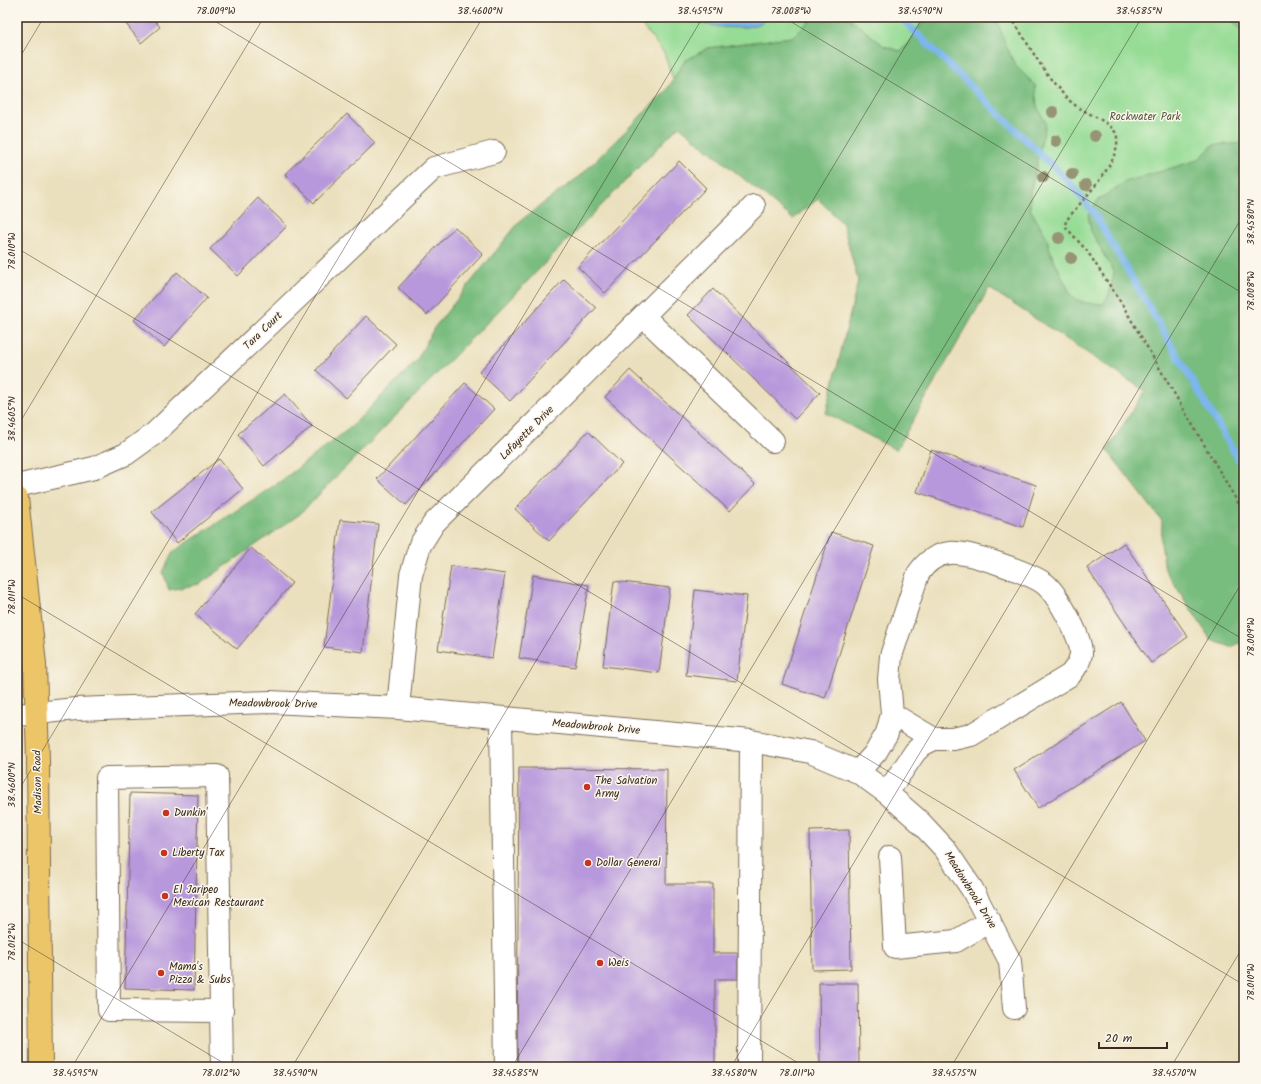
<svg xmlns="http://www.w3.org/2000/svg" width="1261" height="1084" font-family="Kalam,sans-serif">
<rect width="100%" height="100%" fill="#fbf7ec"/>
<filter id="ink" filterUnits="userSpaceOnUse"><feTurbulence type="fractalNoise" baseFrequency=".025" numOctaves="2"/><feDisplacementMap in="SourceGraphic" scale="8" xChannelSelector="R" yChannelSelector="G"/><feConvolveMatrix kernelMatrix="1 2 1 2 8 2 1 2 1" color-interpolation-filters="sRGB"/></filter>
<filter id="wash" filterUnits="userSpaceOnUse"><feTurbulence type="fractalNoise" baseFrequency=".012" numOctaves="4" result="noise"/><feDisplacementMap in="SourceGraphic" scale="16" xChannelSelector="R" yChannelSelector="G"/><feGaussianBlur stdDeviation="0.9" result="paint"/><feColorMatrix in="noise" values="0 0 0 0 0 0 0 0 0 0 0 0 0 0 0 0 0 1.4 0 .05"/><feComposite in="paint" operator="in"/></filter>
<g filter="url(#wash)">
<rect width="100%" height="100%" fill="#ebe0bd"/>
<!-- green -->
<path fill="#96dc95" stroke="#68835a" d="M635,17H814L792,37L708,48L685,61L673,79L664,53Z
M848,17H921L923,22L908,45L900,51L884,46Z
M946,17H1244V276L1101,251L1115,272L1109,295L1103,304L1085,303L1072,297L1052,256L1046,236L1030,209V192L1038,165Z"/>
<!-- forest -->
<path fill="#78bc7e" stroke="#5a734e" d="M814,17H848L884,46L900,51L908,45L923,22L921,17H996L1005,43L1015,65L1035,85L1037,106L1046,123L1030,192V209L1046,236L1052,256L1072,297L1085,303L1103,304L1109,295L1114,272L1091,231L1088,215L1098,200L1125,182L1198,160L1213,145L1244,143V641L1231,647L1211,640L1165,570L1161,543L1162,521L1107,450L1145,391L989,288L896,450L826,413L858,281L843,224L818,199L793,219L679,126L300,514L200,584L169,590L163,572L173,552L281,481L351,427L417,360L434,328L520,221L580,176L666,91L685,61L708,48L792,37Z
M1229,17H1244V34Z"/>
<!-- water -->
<path fill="#7bb6ed" stroke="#5b7086" d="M687,17H769C754,34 705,28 687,17Z"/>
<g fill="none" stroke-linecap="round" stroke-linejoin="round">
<!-- stream -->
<path stroke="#7bb6ed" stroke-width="7" d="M900,17L1068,181L1094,213L1244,469"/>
</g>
<g id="blocks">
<!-- building -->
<path fill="#b798dc" d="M128,17H152L160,27L141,43L123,20Z
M347,114L375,143L314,203L285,174Z
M679,161L706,188L605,293L578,267Z
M258,198L287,226L238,276L210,249Z
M455,227L483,254L427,315L398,288Z
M177,272L207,298L164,347L134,320Z
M564,279L596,308L510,401L479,372Z
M713,289L820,393L795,419L688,315Z
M366,316L396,344L346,398L316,370Z
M630,370L755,484L730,511L605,397Z
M465,383L494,409L406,505L377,479Z
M285,394L312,426L264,466L238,434Z
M588,431L622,464L549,541L515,509Z
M931,450L1036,485L1023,527L917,492Z
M219,459L243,489L177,543L152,512Z
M340,520L378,524L363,652L324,647Z
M831,532L874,546L825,698L782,684Z
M1124,543L1188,637L1151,663L1087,568Z
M251,548L292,583L237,649L195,614Z
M451,566L505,574L492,658L438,650Z
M533,575L589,585L575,667L519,658Z
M614,581L670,588L659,673L603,666Z
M695,590L747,596L737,681L686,675Z
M1121,702L1145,741L1038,808L1014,770Z
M519,768L667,769L666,884H713V953H738V979H715V1067H517Z
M130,793L198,795L194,990L125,988Z
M849,830L851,969L812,970L810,831Z
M819,983H858L859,1067H820Z"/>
</g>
</g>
<g filter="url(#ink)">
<use href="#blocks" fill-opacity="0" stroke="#796a56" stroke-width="1"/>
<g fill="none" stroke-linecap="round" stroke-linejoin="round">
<!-- minor casing -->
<g stroke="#796a56" stroke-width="24">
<path id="minor" d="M644,317L773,441
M17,486L94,468L126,454L155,433L434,168L494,152
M398,708L411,575L420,545L434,523L754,206
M892,714L934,739
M17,715L76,709L270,702L398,708L751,741L810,752L858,772L887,793L919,821L945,849L972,889L1010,961L1014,1008
M501,718L506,1067
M858,772L876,752L887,733L892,714L889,679L891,656L918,574C925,563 936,554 950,553C967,551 1031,573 1045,584C1057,594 1082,638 1081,654C1080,662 1075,669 1070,675L971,735L953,739H934L922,745L915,752L887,793
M890,857L895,947L956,941L990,921
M222,1011L109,1010L107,778L217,776L222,1067
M749,1067L751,741"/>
</g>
<!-- major casing -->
<g stroke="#796a56" stroke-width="24">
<path id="major" d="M17,498L35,664L38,760L41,1067"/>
</g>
<!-- path -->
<path stroke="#796a56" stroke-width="2.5" stroke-dasharray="3 3" stroke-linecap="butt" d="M1011,17C1029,45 1046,78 1070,101C1084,114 1104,117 1116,133C1125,160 1081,200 1066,221L1065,226L1087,251L1122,304L1244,513"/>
<!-- minor -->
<use href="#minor" stroke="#fff" stroke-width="22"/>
<!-- major -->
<use href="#major" stroke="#edc569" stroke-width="22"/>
</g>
<!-- trees -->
<g fill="#979476">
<circle cx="1053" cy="112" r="6"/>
<circle cx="1095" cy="136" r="6"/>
<circle cx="1056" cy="141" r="6"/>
<circle cx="1072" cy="174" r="6"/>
<circle cx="1043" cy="177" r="6"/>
<circle cx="1086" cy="185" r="6"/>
<circle cx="1059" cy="238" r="6"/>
<circle cx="1071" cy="258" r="6"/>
</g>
</g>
<!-- ticks -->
<path fill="none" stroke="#3b2a1e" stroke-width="1" stroke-opacity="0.45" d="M208,17L1244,640M783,17L1244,294M17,62L44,17M17,248L1244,985M17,427L264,17M17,594L805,1067M17,793L483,17M17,939L230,1067M72,1067L703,17M292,1067L923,17M512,1067L1142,17M731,1067L1244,214M951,1067L1244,579M1171,1067L1244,945"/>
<!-- markers -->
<g fill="#c8321e" stroke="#fbf7ec" stroke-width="1.5">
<circle cx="587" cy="787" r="4"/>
<circle cx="166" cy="813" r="4"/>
<circle cx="164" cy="853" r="4"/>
<circle cx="588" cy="863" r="4"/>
<circle cx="165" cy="896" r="4"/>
<circle cx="600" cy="963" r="4"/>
<circle cx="161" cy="973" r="4"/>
</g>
<g text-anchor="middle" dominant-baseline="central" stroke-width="3" stroke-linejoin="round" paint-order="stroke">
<!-- park labels -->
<g font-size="11" fill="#52563c" stroke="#fbf7ec">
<text x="1145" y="117">Rockwater Park</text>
</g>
<!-- street labels -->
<g font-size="11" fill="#3b2a1e" stroke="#fbf7ec">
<text transform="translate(263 331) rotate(-44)">Tara Court</text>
<text transform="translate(527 433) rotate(-45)">Lafayette Drive</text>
<text transform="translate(273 704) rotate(1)">Meadowbrook Drive</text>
<text transform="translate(596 727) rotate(5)">Meadowbrook Drive</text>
<text transform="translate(38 782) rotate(-91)">Madison Road</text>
<text transform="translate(970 890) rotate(58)">Meadowbrook Drive</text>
</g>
<!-- poi labels -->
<g font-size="11" fill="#3b2a1e" stroke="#fbf7ec" text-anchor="start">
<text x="595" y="781">The Salvation<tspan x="595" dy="13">Army</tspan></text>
<text x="174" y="813">Dunkin'</text>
<text x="172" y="853">Liberty Tax</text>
<text x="596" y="863">Dollar General</text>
<text x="173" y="890">El Jaripeo<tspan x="173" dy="13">Mexican Restaurant</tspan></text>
<text x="608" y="963">Weis</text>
<text x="169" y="967">Mama's<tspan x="169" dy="13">Pizza &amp; Subs</tspan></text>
</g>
</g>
<!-- margin -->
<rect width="1261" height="1084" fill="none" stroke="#fbf7ec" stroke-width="44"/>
<!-- scale -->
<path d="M1099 1042v6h68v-6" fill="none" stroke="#3b2a1e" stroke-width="2"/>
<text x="1105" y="1042" font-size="12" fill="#3b2a1e" stroke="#fbf7ec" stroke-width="3" paint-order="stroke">20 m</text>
<rect x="22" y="22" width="1217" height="1040" fill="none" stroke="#3b2a1e" stroke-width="1.5"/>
<g font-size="10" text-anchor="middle" fill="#3b2a1e">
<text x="216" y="14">78.009°W</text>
<text x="480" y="14">38.4600°N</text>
<text x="700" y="14">38.4595°N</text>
<text x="791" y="14">78.008°W</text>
<text x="920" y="14">38.4590°N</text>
<text x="1139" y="14">38.4585°N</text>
<text transform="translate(1250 222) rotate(-90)" y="4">38.4580°N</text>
<text transform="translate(11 251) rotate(-90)" y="4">78.010°W</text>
<text transform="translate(1250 291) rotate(-90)" y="4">78.008°W</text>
<text transform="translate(11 419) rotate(-90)" y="4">38.4605°N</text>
<text transform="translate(11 597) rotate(-90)" y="4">78.011°W</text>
<text transform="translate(1250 637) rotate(-90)" y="4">78.009°W</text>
<text transform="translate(11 785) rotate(-90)" y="4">38.4600°N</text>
<text transform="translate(11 942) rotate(-90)" y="4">78.012°W</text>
<text transform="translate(1250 982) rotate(-90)" y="4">78.010°W</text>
<text x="75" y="1076">38.4595°N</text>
<text x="221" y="1076">78.012°W</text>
<text x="295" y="1076">38.4590°N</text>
<text x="515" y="1076">38.4585°N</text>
<text x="734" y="1076">38.4580°N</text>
<text x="797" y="1076">78.011°W</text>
<text x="954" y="1076">38.4575°N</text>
<text x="1174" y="1076">38.4570°N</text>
</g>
</svg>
